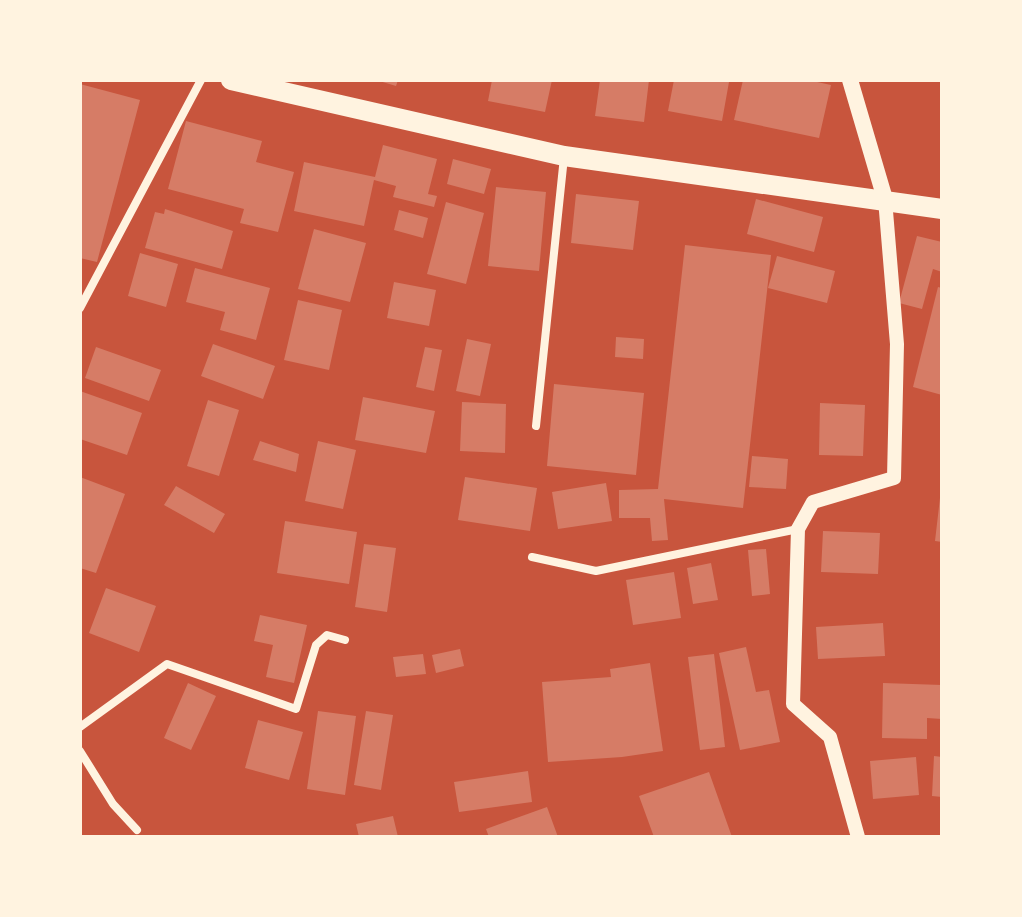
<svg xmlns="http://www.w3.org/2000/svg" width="1022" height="917" font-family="'Archivo Narrow',sans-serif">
<rect width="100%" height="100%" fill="#c8553d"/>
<!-- building -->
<path fill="#d67c66" d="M376,80H398L396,86Z
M492,80H552L545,112L488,101Z
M600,80H649L644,122L595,116Z
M674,80L729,82L722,121L668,111Z
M743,80H808L831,85L819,138L734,120Z
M80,84L140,100L97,262L80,258Z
M186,121L262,141L256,162L294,172L278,232L240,223L244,209L168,189Z
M383,145L437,159L428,194L437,196L434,207L393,197L396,186L374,180L364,226L294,211L304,162L375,177Z
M453,159L491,169L484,194L447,184Z
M496,187L546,192L539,271L488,266Z
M576,194L639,201L633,250L571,243Z
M756,199L823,217L814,252L747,234Z
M446,202L484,213L466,284L427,274Z
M165,209L233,231L222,269L145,248L155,212L164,214Z
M399,210L428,218L423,238L394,230Z
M314,229L366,243L350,302L298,289Z
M917,236L942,242V272L933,269L922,309L899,303Z
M685,245L771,255L743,508L664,499L668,540L652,541L650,518H619V490L658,489Z
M140,253L178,264L166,307L128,296Z
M777,256L835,271L827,303L768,288Z
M195,268L270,288L256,340L220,330L225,312L186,302Z
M394,282L436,290L429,326L387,318Z
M938,287L942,288V395L913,387Z
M298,300L342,310L329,370L284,360Z
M616,337L644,339L643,359L615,357Z
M467,339L491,344L480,396L456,391Z
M213,344L275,366L263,399L201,376Z
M96,347L161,370L149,401L85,378Z
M425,347L442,350L434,391L416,387Z
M554,384L644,393L636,475L547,466Z
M80,391L142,413L127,455L80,439Z
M363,397L435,411L426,453L355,440Z
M208,400L239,410L219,476L187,466Z
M462,402L506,404L505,453L460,451Z
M820,403L865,405L863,456L819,455Z
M260,441L299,454L296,472L253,460Z
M318,441L356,450L343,509L305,501Z
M752,456L788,459L786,489L749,487Z
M80,477L125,494L96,573L80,568Z
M465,477L537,488L530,531L458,520Z
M606,483L612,521L558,529L552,492Z
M176,486L225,514L214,533L164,505Z
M940,498H942V542L935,541Z
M285,521L357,532L349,584L277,573Z
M823,531L880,533L878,574L821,572Z
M364,544L396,548L387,612L355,607Z
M766,549L770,594L752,596L748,550Z
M711,563L718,600L693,604L687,568Z
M674,572L681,618L633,625L626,580Z
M106,588L156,606L139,652L89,633Z
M260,615L307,625L294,683L266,677L273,645L254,641Z
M883,623L885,656L818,659L816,627Z
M746,647L756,692L769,690L780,742L740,750L719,653Z
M460,649L464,666L436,673L432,655Z
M423,654L426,674L396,677L393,657Z
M714,654L725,747L700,750L688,657Z
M650,663L663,751L622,757L548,762L542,682L611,677L610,669Z
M188,683L216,696L191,750L164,738Z
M883,683L942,685V719L927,718V739L882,738Z
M318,711L356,716L345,795L307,789Z
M366,711L393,715L381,790L354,785Z
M258,720L303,732L289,780L245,768Z
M934,756L942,757V797L932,796Z
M916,757L919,795L873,799L870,761Z
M528,771L532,802L459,812L454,782Z
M709,772L732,837H654L639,796Z
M547,807L558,837H489L486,829Z
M393,816L398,837H359L356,824Z"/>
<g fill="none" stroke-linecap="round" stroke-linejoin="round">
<!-- minor -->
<path stroke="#fff3e0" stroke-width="8" d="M80,308L201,80
M536,426L564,157
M532,557L596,571L798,529
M80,727L167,664L296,709L316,645L327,635L345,640
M80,751L113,804L137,830"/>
<!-- tertiary -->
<path stroke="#fff3e0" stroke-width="14" d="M858,837L830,737L793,704L798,529L813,502L894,478L897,344L885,199"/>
<!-- secondary -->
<path stroke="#fff3e0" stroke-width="16" d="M850,80L885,199"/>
<!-- primary -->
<path stroke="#fff3e0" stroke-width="20" d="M231,80L564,156L942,209"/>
</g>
<!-- border -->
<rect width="1022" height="917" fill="none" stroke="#fff3e0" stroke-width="164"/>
</svg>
